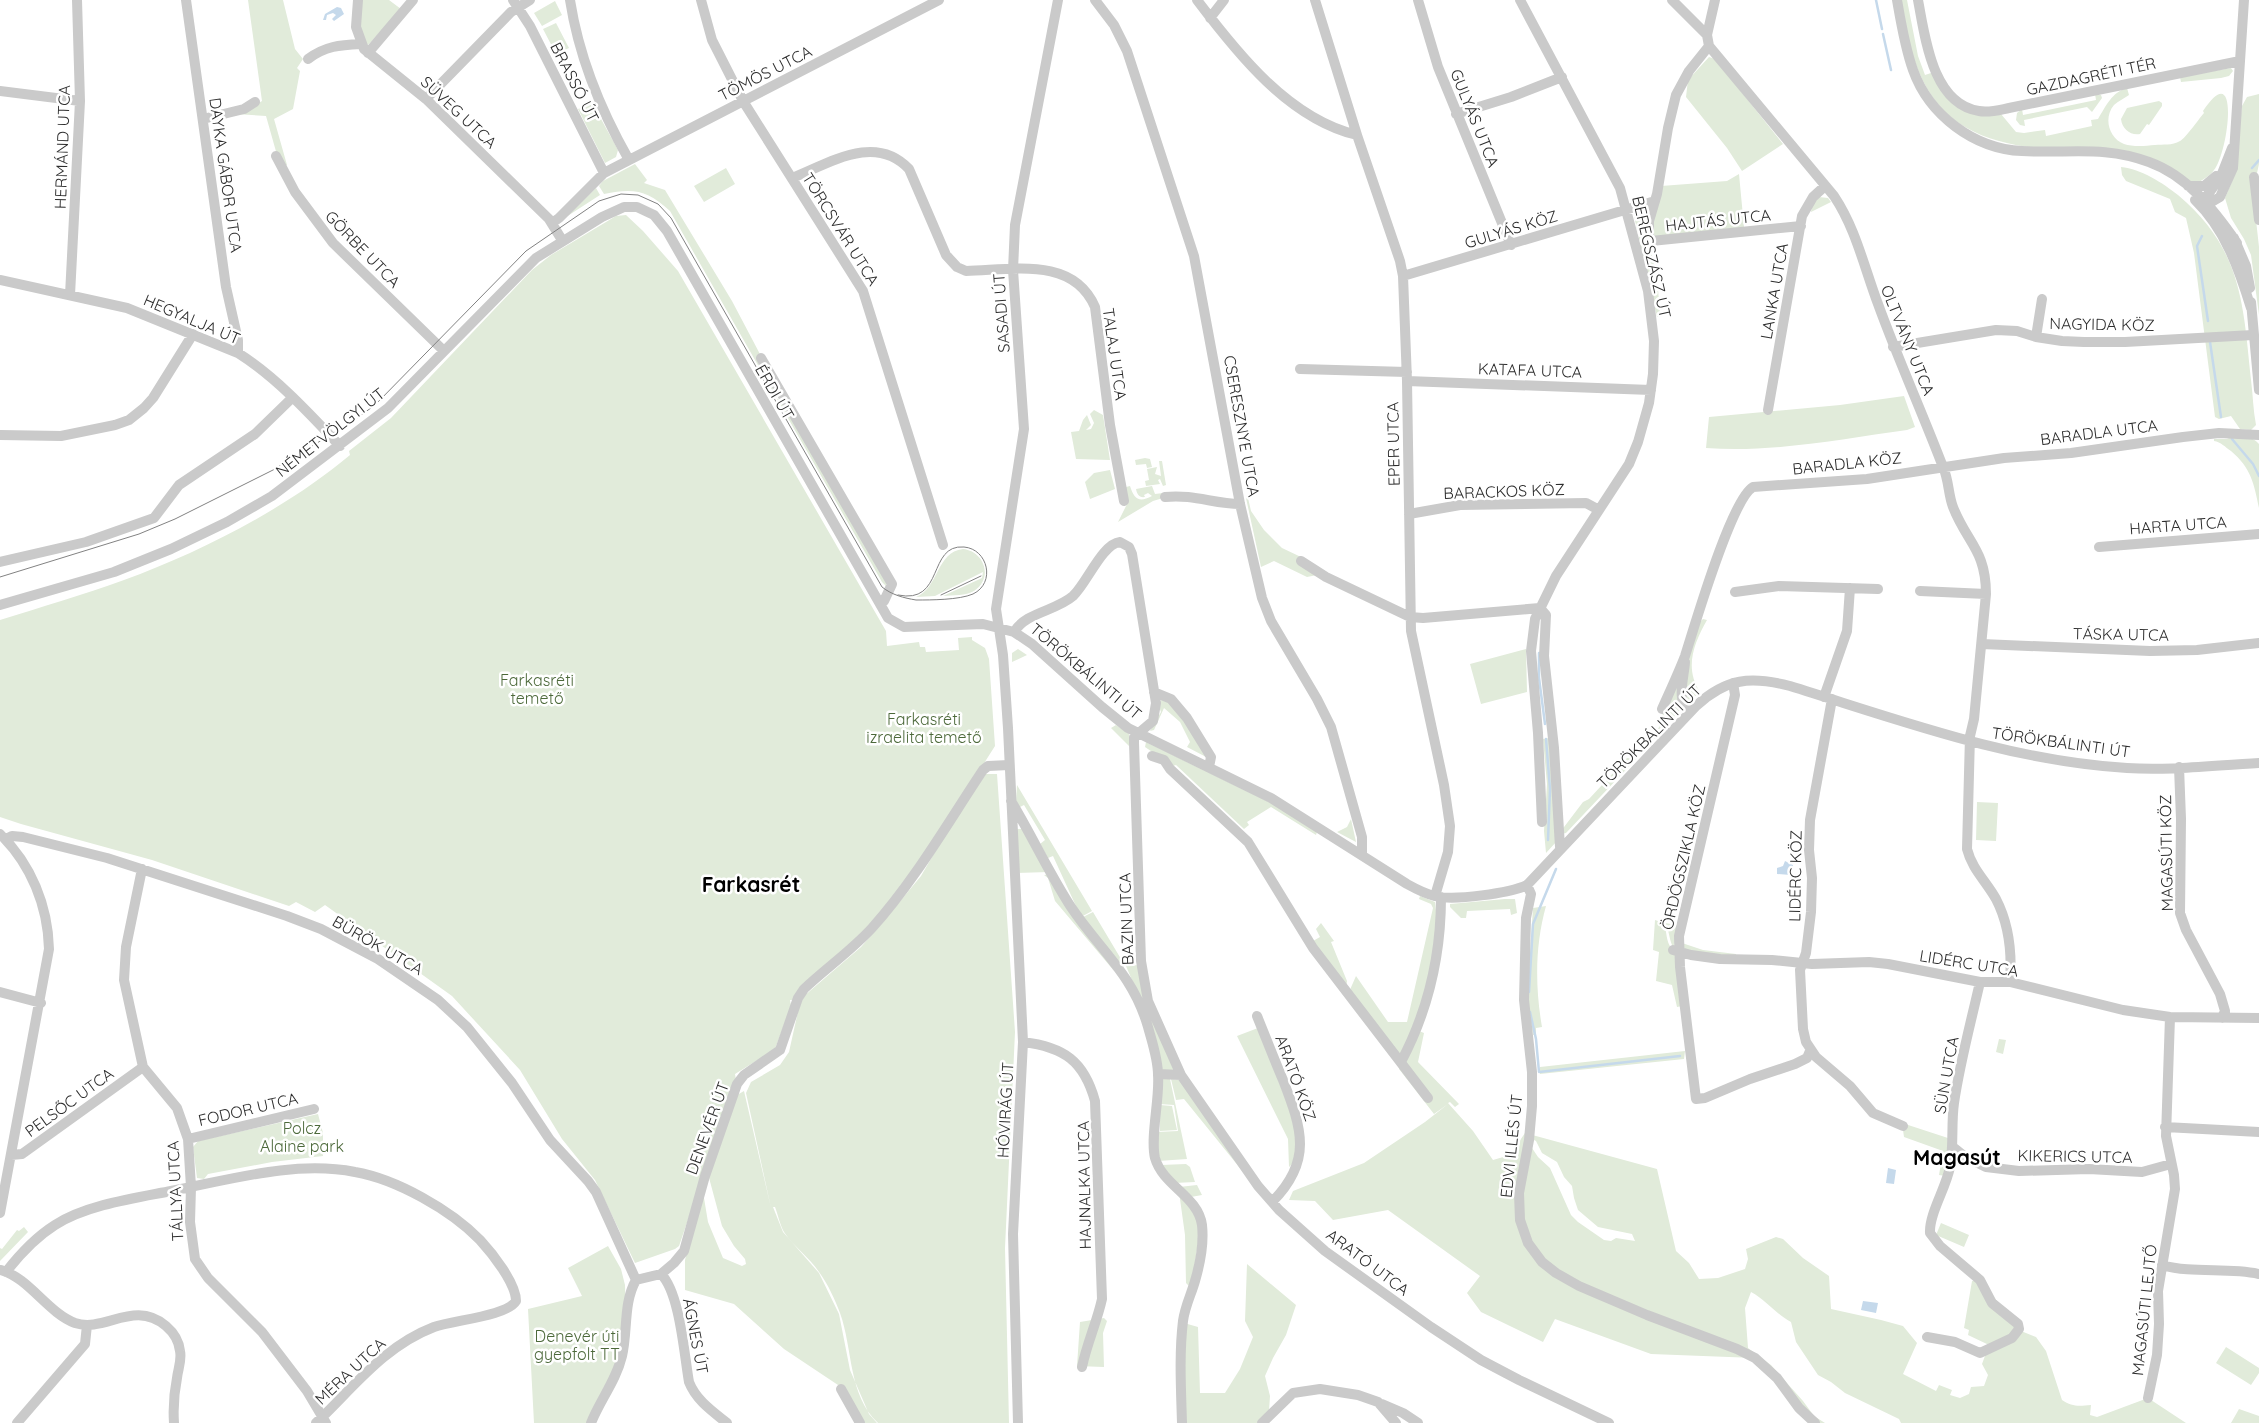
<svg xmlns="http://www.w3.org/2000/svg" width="2259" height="1423" font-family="Quicksand,sans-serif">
<rect width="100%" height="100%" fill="#fff"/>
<!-- green -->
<path fill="#e1ebda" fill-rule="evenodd" d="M248,0H283L295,49L303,59L297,68L300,71L293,109L274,119L287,165L284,167L277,155L266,116L235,114L249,109L262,101Z
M362,0H389L401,9L368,45L365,44L358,24Z
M1901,0H1907L1918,56L1925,75L1931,73L1949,100L1957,107L2001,114L2016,132L2024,133L2045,130L2046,136L2092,126L2091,120L2098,119C2106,106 2112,92 2127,88L2129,95C2125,98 2118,101 2114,105C2103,118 2109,138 2124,144C2133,147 2145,146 2155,145C2163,144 2172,146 2180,141C2185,139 2201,116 2204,113L2203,111C2240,55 2229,151 2214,170C2209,177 2203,179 2196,184C2182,178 2169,166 2155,162C2137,157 2114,157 2095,155C2023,146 1950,149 1918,70C1909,48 1906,23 1901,0Z
M555,1L562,15L542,26L534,13Z
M556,23L569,48L556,54L543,29Z
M1709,57L1715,59L1783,144L1742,171L1727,148L1686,97L1688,80Z
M2231,68L2233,71L2229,76L2221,78L2181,82L2180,77Z
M2095,94L2101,95L2102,98L2092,112L2087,107L2024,120L2025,126L2020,125L2016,120L2017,113L2022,109L2023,115L2096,100Z
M2259,94V164L2257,173L2251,175L2259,247V315L2251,255L2244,239L2231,218L2225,198L2233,179L2242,106L2247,97Z
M2159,101L2162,103V106L2149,125L2147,124L2140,134C2131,136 2122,129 2121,119L2127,108Z
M590,104L595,108L618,150L616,157L605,163L578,109Z
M635,164L647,180L644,183L665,190L732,301L780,392L775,395L670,211C647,190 634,188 604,194L599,186L603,181Z
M2121,167C2141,169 2163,183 2178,195C2242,249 2243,303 2251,380C2253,395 2253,410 2256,425L2251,430L2240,429L2231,416L2219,419L2215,417L2194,253L2186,218L2175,212L2170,199L2126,181L2122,175Z
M726,168L735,184L704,202L694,186Z
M1739,174L1744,227L1653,240L1651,223L1661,186L1727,181Z
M596,188L600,195L566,217Z
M1819,197L1828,198L1831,202L1811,212L1812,205Z
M1649,206V244L1657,275L1660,315L1657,317L1634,216L1637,210Z
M626,215L643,231L678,271L886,631L887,646L919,642L920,647H925L926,652L959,650L958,638L972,637V640L985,648L989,659L995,746L920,864L869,928L793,1000H790L791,1006L775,1049L735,1074L736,1080L679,1246L675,1249L635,1263L595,1180L562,1139L520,1070L452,996L325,905L315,912L296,902L289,906L152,860L21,824L0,817V620C41,607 83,595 124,580C201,552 287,508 350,455L349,451L391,418L532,270L551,255L616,216Z
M1904,396L1915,427L1907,430C1841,439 1772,453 1706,448L1709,417L1840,405Z
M782,398L885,579L888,588L882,582L777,399Z
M1094,410L1103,415L1110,460L1076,459L1071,432L1079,431L1083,420L1087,415L1091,425L1086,430L1091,429L1094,423L1090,414Z
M2233,436C2242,437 2253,436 2259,444V508C2254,483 2251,468 2231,451C2225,447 2221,442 2214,441V439H2227Z
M1145,458L1150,459L1152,467L1147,468L1146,464L1136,465L1135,460Z
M1159,461H1162L1166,485L1163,486L1160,479L1158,480L1160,484L1146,486L1145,481L1149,480L1147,469L1157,467L1155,474L1161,476Z
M1110,470L1115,489L1090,499L1085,482L1094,473Z
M1130,486C1134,499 1139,503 1152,496L1148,493L1144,495L1145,497C1139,498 1137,494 1136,489L1152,486L1155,494L1163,493V498L1153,501L1118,522L1127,504L1126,487Z
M1246,498H1248L1251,511L1264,530L1282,548L1301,557L1317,575L1307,577L1274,561L1261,567Z
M963,549C984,551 994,578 974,591C966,596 953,595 943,596L982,578L983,572L935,596L916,597C939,588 936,552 963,549Z
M1703,619L1707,620C1694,643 1684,668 1700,692L1686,704C1687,681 1684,635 1703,619Z
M1018,649L1027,655L1012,662V653Z
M1526,649L1527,692L1481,704L1470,664Z
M1682,670L1680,710L1655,739L1652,736L1656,728L1658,729L1664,717L1662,716Z
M1163,698L1176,706L1208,758L1187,747L1190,742L1180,722L1164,708L1154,730L1150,731L1161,712L1158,704Z
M1116,725L1129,734V746L1111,728Z
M1549,738L1557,841L1546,853L1544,831L1547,784L1543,739Z
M1146,742L1275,805L1317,832L1316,835L1271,807L1247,822L1249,825L1244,829L1176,765L1173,766L1145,747Z
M1627,758L1636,759L1566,833L1561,834V831L1583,802L1589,799Z
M986,774H997L1015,1032L1005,1248L1009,1423H878C848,1395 853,1349 840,1313C835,1300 828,1284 819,1272C809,1257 794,1247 784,1232C780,1225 778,1215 775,1207H773L783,1232L819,1273L839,1314L850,1370L869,1414L877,1423H863L844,1389L784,1349L734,1304L685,1290V1260L703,1192L708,1222L723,1258L742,1266L746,1264L745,1259L734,1246L722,1226L708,1174L737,1095L744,1091L771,1208L746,1093L751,1082L780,1065L789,1052L799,1007L804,996L861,947L883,922L921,876L950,826Z
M1017,785L1092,911L1081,917L1053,856L1048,858L1040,844L1045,840L1024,805L1020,807L1016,801Z
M1977,802L1998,803L1996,841L1976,840Z
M1351,819L1356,842L1337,832L1347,827Z
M1015,829H1026L1049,872L1016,873Z
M1050,874L1115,972L1055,901L1048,878L1044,875Z
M1420,896L1435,902L1438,929L1424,1003L1401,1059L1349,992L1356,976L1388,1022H1407L1433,908L1431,904L1419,899Z
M1505,899H1515L1517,913L1511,915L1510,909L1467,911L1466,918H1461L1450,907V904Z
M1546,906C1535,945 1535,987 1542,1027L1536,1028V1035H1533L1527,1000L1533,908Z
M1093,912L1124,964L1123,968L1081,918Z
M1655,920L1664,923C1668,936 1665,947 1679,954L1682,1006L1677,1007L1672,985L1656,981L1659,952L1653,950Z
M1321,923L1334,941L1331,942L1347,981L1346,989L1313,941L1320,937L1316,929Z
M1665,923L1677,925L1674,949C1669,941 1670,932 1665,923Z
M1682,943L1703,950L1736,954V957L1682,951Z
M1139,965L1177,1072H1160L1135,987L1126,966Z
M1258,1028L1296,1126L1295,1161L1289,1167L1288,1139L1237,1036Z
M1419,1031L1424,1033L1418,1062L1459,1104L1455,1107L1450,1102L1448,1103L1473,1131L1493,1160L1510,1155L1525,1133L1657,1169L1676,1251L1689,1263L1699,1279L1718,1278L1745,1269L1748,1259L1746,1249L1776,1237L1783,1239L1803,1258L1829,1276L1831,1309L1881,1320L1903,1326L1917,1343L1903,1374L1936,1391L1939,1385L1952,1390L1950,1395L1960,1398L1969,1394L1971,1387L1984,1386L1988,1375L1982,1364L1989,1345L1968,1335L1969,1330L1964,1328L1972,1281L1980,1280L2021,1331L2036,1337L2046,1351L2062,1400C2072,1407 2079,1406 2091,1405L2090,1415L2097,1417L2148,1398L2186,1423H1901L1899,1419L1845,1393L1831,1382L1818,1375L1796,1342L1791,1322C1776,1314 1766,1300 1751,1292L1745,1308L1748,1348L1771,1365L1803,1401L1814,1416L1825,1423H1815L1755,1358L1651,1354L1555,1319L1543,1342L1481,1312L1467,1293L1480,1276L1388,1210L1333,1220L1315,1201L1289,1200L1293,1191L1364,1163L1425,1122L1448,1104L1434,1114L1399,1069ZM1532,1139L1536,1141L1542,1153L1557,1162L1564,1177L1572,1186L1574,1198L1578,1210L1598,1227L1632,1234L1635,1241L1616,1238L1611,1241L1604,1240L1578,1222L1571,1215L1550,1168L1538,1157L1530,1145Z
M1999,1039L2006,1040L2003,1054L1996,1052Z
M1685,1051L1684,1059L1540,1074V1067Z
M1160,1079H1170L1187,1159L1158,1161L1157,1132L1178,1131L1174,1105L1159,1104Z
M1171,1079L1180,1080L1248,1178L1184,1099L1176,1100Z
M1160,1105L1172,1106L1177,1130L1160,1131Z
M318,1114L323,1133V1156L272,1162L208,1174L204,1179L197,1178L193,1147L198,1141Z
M1902,1123L1951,1139L1946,1176L1939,1175L1943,1151L1904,1137Z
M1186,1164L1190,1167L1195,1182L1174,1183L1161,1165Z
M1197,1185L1202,1195L1191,1197L1179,1187Z
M1179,1192L1201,1224L1191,1288L1186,1283L1185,1235Z
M1941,1223L1969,1235L1964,1247L1936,1235Z
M24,1227L28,1232L0,1261V1248L2,1249L17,1230L19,1231Z
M608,1246L621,1269L625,1285L626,1333L622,1357L591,1423H534L528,1309L582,1296L568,1268Z
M1247,1264L1296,1305L1286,1335L1273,1358L1265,1376L1270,1396L1269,1411L1257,1423H1183L1184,1323L1198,1327L1200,1393H1225L1240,1369L1253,1337L1245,1321Z
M1104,1318L1107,1321L1103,1333L1104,1367L1077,1366L1080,1322Z
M2226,1347L2259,1368V1373L2251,1385L2216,1363Z
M2239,1409L2259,1416V1423H2231Z"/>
<!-- water -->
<path fill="#c5d9eb" d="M337,7L341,8L344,14L334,21L332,19L336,15L333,13L327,15L326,20H323L325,14Z
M1785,861L1793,865L1791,875L1777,874V868L1783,866Z
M1888,1168L1896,1170L1894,1184L1886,1183Z
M1863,1301L1878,1303L1876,1313L1861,1310Z"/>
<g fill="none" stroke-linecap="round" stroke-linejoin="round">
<!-- stream -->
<path stroke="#c5d9eb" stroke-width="2.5" d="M1876,0L1882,29
M1883,34L1891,70
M2252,168L2259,160
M2202,236L2197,246L2208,321
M2210,342L2221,417
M2232,439L2253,464L2259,476
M1539,653V678L1545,724
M1546,739L1550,789L1548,840
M1529,992L1533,924L1556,869
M1530,1012L1536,1039L1539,1072L1680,1056"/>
<!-- minor -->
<path stroke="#cacaca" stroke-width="10" d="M186,0L226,287L238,340V353
M358,0L356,27L364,49L426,99L549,219L562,240
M513,0L530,26L604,173
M570,0C579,58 600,109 629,160
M701,0L712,40L743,101L863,291L943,545
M1095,0L1114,25L1127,51L1194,256L1240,504L1262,598L1271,621L1317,699L1331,727L1362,837V855
M1197,0C1237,53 1289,119 1357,135
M1315,0L1357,135L1400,261L1403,276L1407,381L1411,631L1444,785L1450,826L1448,852L1435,896
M1418,0L1438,67L1511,245
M1520,0L1620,188L1648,291L1654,341L1653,374L1649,403L1638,442L1629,464L1556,576L1535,619L1531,651L1538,733L1542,822
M1672,0L1707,35L1709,46L1834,196C1856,229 1864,267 1878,304C1898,359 1922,412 1943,467C1949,480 1948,494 1953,507C1967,543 1986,550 1986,594L1974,719L1970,736L1967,849C1972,869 1986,881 1996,899C2009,924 2012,955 2010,982
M1897,0C1901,23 1905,48 1913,70C1929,115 1974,149 2022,151C2067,154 2104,145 2149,162C2188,176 2214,210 2237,243
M1918,0C1925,36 1932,104 1979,111C1989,113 1999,110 2009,108L2240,61
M1210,18L1224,0
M1707,35L1715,0
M1709,46L1689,71L1676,95L1668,128L1657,194L1649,221V236L1651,241L1801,226
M368,53L413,0
M308,59C325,46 340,45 361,44
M0,91L80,101
M426,99L511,12L530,0
M1456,114L1511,97L1562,77
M203,119L244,109L255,102
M276,156L295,192L333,243L444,351
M2254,177L2259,220
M792,178C830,163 875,133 909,169L946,255L957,267L966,271C1012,270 1073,256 1095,307L1110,425L1124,501
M2188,186H2204L2216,176
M2195,200C2225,229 2239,269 2251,308
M2203,206L2204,200L2221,176L2232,148
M2203,207L2220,197L2233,168L2244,0
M552,223L559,218L604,173L939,0
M2234,238L2246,266L2250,288
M1403,276L1655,201
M0,280L127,308L238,353C276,377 309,413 340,446
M70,295L80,101L77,0
M2251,302L2259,390
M2036,337L2042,299
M1893,347L1996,330L2017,331L2036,337L2062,341L2084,342H2125L2253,335
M761,358L892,584L884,601
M1300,369L1407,372
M1407,381L1651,390
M1768,410L1802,216L1813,197L1825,186
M0,435L61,436L115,425L129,420L144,408L153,398L193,334
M1165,497C1194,494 1214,504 1240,504
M1409,514L1460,505L1586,503L1599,510
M2099,547L2259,534
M1301,561L1326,577L1410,617L1423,618L1540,608
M0,562L86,542L154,518L179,485L255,434L292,398
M1920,591L1986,594
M1735,592L1779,586L1878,589
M0,605L114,572L171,549L227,522L272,496L388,408L536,258L602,217L624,207H637L654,215L667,231L888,618L904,627L983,624L1014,632L1032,644L1102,707L1128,728L1271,798L1407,884C1416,889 1425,894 1435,896C1454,901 1510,893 1527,885L1696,706C1726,678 1751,676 1790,686C1900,720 2010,761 2127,768C2170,771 2216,765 2259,763
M1540,608L1546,615L1544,656L1554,748L1560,847
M1014,632C1026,612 1056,611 1073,596C1087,583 1102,544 1120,542L1129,547L1132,554L1156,703L1153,721L1134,737V743L1141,961L1148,1001L1181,1075
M1982,644L2150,651L2197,650L2259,643
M1685,662C1684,678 1676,701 1689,713
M1733,683L1735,695L1679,936L1680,967L1696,1099L1705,1098L1750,1079L1795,1064L1807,1058L1810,1051
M1154,692L1171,699L1187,718L1211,757L1209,767
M1824,697L1847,631L1850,588
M1832,699L1810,820L1809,850L1812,878L1811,912L1806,953L1800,970L1803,1029L1806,1042L1816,1057L1850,1086L1873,1113L1903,1126
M1662,709C1670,691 1678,674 1685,656C1695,625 1731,500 1753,487L1867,479L2004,458L2071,453L2183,437L2219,433L2259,435
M1152,756L1164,760L1170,769L1248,842L1313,948L1428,1098
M2179,767L2181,819L2180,913L2186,930L2220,994L2225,1011L2222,1018
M1011,801C1032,836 1049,873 1071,907C1099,949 1133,974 1148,1027C1152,1042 1158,1059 1158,1075C1160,1098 1150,1137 1155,1158C1163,1186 1198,1196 1202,1225C1204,1243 1200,1264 1195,1281C1191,1295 1185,1306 1183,1321C1179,1354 1181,1389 1182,1423
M0,834C31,864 48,906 49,949L0,1213
M6,839L12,836L23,837L107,858L287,916L321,929L378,959L438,1000L467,1027L512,1083L550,1140L588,1181L596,1192L636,1280
M142,869L126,947L124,980L143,1067L177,1108L188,1139L191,1187L190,1222L195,1259L208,1278L262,1332L307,1391L326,1423
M1527,885L1531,894L1526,918L1524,1000L1532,1072V1106L1529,1140L1519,1193L1520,1220L1528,1243L1542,1262L1556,1273L1579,1286L1647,1315L1737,1349L1755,1358L1777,1378L1799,1408L1815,1423
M1673,950L1691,955L1720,959L1772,960L1812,964L1869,962L1888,964L1980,982H2010L2123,1010L2170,1017L2259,1018
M0,992L41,1003
M1257,1016C1266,1038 1274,1059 1283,1080C1302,1129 1313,1161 1272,1202
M1023,1042C1064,1047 1084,1061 1095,1101L1102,1299C1097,1322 1087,1343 1082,1367
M1401,1062C1428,1011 1441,955 1441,897
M1158,1074L1181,1075L1258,1186L1279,1210L1325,1251L1431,1327L1481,1360L1519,1380L1609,1423
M2165,1127L2259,1132
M188,1139L314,1109
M1954,1148L1964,1156L1986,1167L2019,1171L2089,1169L2142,1172L2171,1164
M11,1155L22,1154L143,1067
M2162,1265C2193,1274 2227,1267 2259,1274
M1,1270C29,1278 48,1313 75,1323C105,1333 134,1299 166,1326C173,1332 179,1341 180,1351C182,1360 178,1369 177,1378C174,1393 173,1408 174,1423
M6,1272C20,1254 36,1237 55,1225C86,1205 135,1198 171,1191C229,1180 295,1160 355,1172C396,1179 451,1210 480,1240C492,1253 516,1283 516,1301C507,1316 454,1320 434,1327C384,1346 353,1388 316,1423
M661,1274C680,1293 684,1354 689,1382C696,1400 712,1411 727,1423
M1927,1337L1955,1342L1980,1353L2012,1338L2019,1329L2018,1324L1992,1303L1980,1280L1940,1246L1930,1233C1929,1214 1946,1188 1950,1167C1954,1146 1951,1124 1954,1103C1960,1062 1971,1022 1980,982
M841,1389L860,1423
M2148,1398L2157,1355L2159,1324L2158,1291L2175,1189L2174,1175L2166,1136L2170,1017
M1382,1404L1403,1413L1418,1423
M17,1423L85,1344L87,1325
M591,1423C600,1400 616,1381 622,1356C628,1331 623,1303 636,1280L661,1274L674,1263L684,1251L705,1176L737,1084L744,1075L780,1050L798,998L804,989C826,968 851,951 872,928C915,880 947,824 983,770L988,766L1009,765
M1018,1423L1013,1234L1023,1042L1008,728L1003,655L996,609L1024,429L1013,270L1015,225L1058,0
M1262,1423L1293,1393L1320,1389L1358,1395L1378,1402L1396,1423"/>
<!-- tram -->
<path stroke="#828282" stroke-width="1" d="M0,577L139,534L175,519L273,470L353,421L375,405L526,251L599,201L621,194L638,195L658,204L671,218L882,587C892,595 904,598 916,600C931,600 959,600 973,594C996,583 988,549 964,547C927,544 945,605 898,595
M941,595L981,576"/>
</g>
<g text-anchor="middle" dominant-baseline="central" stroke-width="5" stroke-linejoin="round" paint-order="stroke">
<!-- street labels -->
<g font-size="16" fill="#2d2d2d" stroke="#fff">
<text transform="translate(765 73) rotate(-27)">TÖMÖS UTCA</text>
<text transform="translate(2091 76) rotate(-12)">GAZDAGRÉTI TÉR</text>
<text transform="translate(575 82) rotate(63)">BRASSÓ ÚT</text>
<text transform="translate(459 112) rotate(43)">SÜVEG UTCA</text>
<text transform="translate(1475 118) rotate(68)">GULYÁS UTCA</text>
<text transform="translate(62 147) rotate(-88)">HERMÁND UTCA</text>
<text transform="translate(226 175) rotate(82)">DAYKA GÁBOR UTCA</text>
<text transform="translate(1718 220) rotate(-6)">HAJTÁS UTCA</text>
<text transform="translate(841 229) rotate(58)">TÖRCSVÁR UTCA</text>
<text transform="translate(1511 229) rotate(-17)">GULYÁS KÖZ</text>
<text transform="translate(363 249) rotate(46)">GÖRBE UTCA</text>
<text transform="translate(1652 257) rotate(77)">BEREGSZÁSZ ÚT</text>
<text transform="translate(1774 291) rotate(-80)">LANKA UTCA</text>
<text transform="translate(1001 313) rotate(-94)">SASADI ÚT</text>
<text transform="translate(192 319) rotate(23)">HEGYALJA ÚT</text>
<text transform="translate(2102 324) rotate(1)">NAGYIDA KÖZ</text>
<text transform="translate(1908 340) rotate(68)">OLTVÁNY UTCA</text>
<text transform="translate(1115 354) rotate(82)">TALAJ UTCA</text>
<text transform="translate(1530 370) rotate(2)">KATAFA UTCA</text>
<text transform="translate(775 392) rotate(60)">ÉRDI ÚT</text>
<text transform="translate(1242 426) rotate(80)">CSERESZNYE UTCA</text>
<text transform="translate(330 432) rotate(-38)">NÉMETVÖLGYI ÚT</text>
<text transform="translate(2099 432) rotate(-7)">BARADLA UTCA</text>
<text transform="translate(1393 444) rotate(-91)">EPER UTCA</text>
<text transform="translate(1847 463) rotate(-6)">BARADLA KÖZ</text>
<text transform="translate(1504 491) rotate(-2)">BARACKOS KÖZ</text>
<text transform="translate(2178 525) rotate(-4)">HARTA UTCA</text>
<text transform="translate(2121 634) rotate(1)">TÁSKA UTCA</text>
<text transform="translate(1086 671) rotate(40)">TÖRÖKBÁLINTI ÚT</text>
<text transform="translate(1649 736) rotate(-45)">TÖRÖKBÁLINTI ÚT</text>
<text transform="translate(2061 742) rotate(8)">TÖRÖKBÁLINTI ÚT</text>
<text transform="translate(2166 853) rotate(-91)">MAGASÚTI KÖZ</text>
<text transform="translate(1683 857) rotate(-77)">ÖRDÖGSZIKLA KÖZ</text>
<text transform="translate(1795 876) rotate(-89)">LIDÉRC KÖZ</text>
<text transform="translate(1126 919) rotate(-92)">BAZIN UTCA</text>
<text transform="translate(378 945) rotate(30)">BÜRÖK UTCA</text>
<text transform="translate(1969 963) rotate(9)">LIDÉRC UTCA</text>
<text transform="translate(1946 1075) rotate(-80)">SÜN UTCA</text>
<text transform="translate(1296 1078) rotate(70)">ARATÓ KÖZ</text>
<text transform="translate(69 1102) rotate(-36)">PELSŐC UTCA</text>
<text transform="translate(248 1109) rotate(-13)">FODOR UTCA</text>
<text transform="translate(1005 1110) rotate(-87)">HÓVIRÁG ÚT</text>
<text transform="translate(707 1128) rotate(-70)">DENEVÉR ÚT</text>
<text transform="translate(1511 1146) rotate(-84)">EDVI ILLÉS ÚT</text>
<text transform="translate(2075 1156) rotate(1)">KIKERICS UTCA</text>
<text transform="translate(1084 1185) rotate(-91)">HAJNALKA UTCA</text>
<text transform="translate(175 1191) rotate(-93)">TÁLLYA UTCA</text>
<text transform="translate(1368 1262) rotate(37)">ARATÓ UTCA</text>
<text transform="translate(2144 1310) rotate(-84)">MAGASÚTI LEJTŐ</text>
<text transform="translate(696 1336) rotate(79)">ÁGNES ÚT</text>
<text transform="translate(350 1371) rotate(-43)">MÉRA UTCA</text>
</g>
<!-- park labels -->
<g font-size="16" fill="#4c693a" stroke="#fff">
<text x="537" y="680">Farkasréti<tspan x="537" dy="18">temető</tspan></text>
<text x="924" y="719">Farkasréti<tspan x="924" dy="18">izraelita temető</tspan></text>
<text x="302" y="1128">Polcz<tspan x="302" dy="18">Alaine park</tspan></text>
<text x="577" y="1336">Denevér úti<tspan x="577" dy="18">gyepfolt TT</tspan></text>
</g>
<!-- district labels -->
<g font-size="21" font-weight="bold" fill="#000" stroke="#fff">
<text x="751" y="884">Farkasrét</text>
<text x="1957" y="1157">Magasút</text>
</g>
</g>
</svg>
